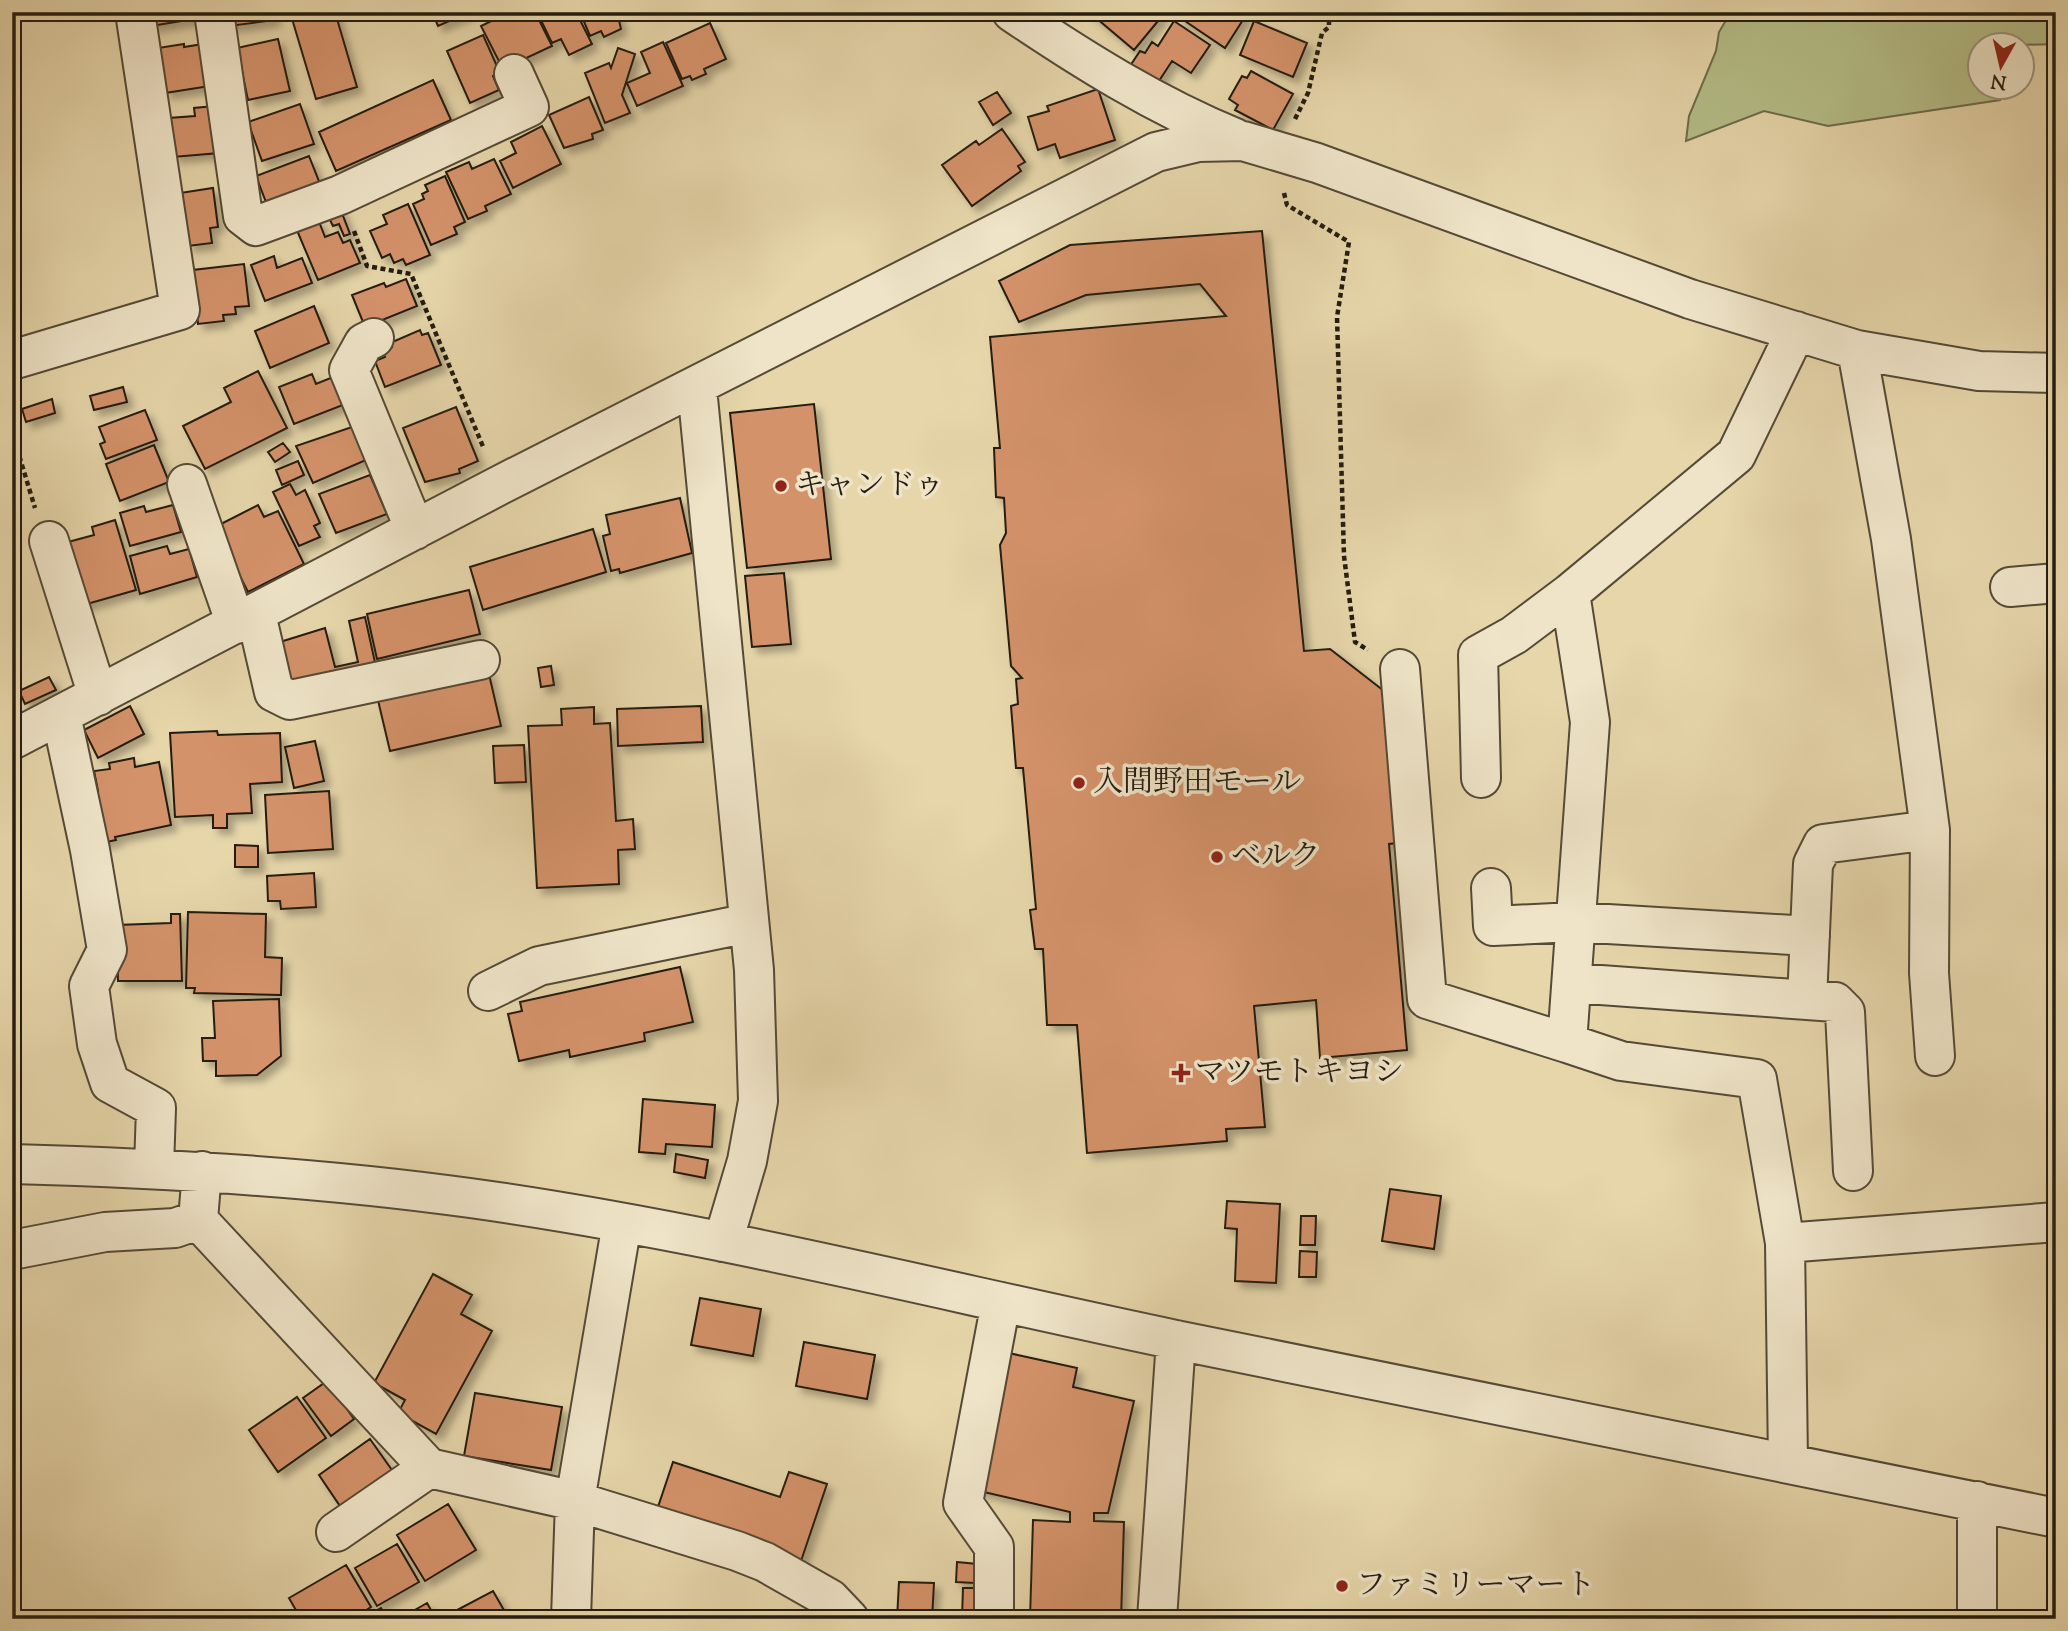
<svg xmlns="http://www.w3.org/2000/svg" width="2068" height="1631" font-family="'Sorts Mill Goudy','Noto Serif JP',serif">
<defs>
<filter id="shadow"><feDropShadow dx="6" dy="6" stdDeviation="3.5" flood-color="#0004"/></filter>
</defs>
<rect width="100%" height="100%" fill="#e6d6aa"/>
<filter id="stains"><feTurbulence type="fractalNoise" baseFrequency=".00286" numOctaves="4"/><feColorMatrix values="0 0 0 0 .2 0 0 0 0 .09 0 0 0 0 .02 0 0 0 .5 -.17"/></filter>
<radialGradient id="worn" r=".72"><stop offset=".6" stop-color="#630" stop-opacity="0"/><stop offset="1" stop-color="#630" stop-opacity=".3"/></radialGradient>
<!-- green -->
<path fill="#b5be88" stroke="#6d6d4c" stroke-width="2" d="M1731,12H2056V44L1980,46V88H2004L2000,100L1828,126L1764,111L1686,141L1689,116L1716,51L1719,32Z"/>
<!-- building -->
<path fill="#d4926b" stroke="#251c10" stroke-width="2" filter="url(#shadow)" d="M149,12H199L200,18L151,26Z
M227,12H273L275,20L229,26Z
M290,12H335L357,87L316,99Z
M432,12H470L438,26Z
M510,12H535L552,46L503,69L481,26Z
M537,12H576L592,44L569,55L561,39L552,43Z
M580,12H617L621,29L604,37L601,31L590,36Z
M1089,12H1160L1163,15L1134,50Z
M1182,12H1248L1225,48L1179,17Z
M1174,21L1210,45L1191,73L1172,61L1155,87L1128,69L1140,51L1145,53L1152,42L1158,46Z
M1254,21L1307,43L1293,77L1240,55Z
M710,23L726,59L704,69L706,74L692,80L690,76L682,79L666,43Z
M483,35L500,73L493,76L499,90L470,103L447,51Z
M278,39L290,91L248,100L237,48Z
M663,42L683,86L637,106L627,83L650,73L641,52Z
M184,44V47L203,44L210,86L165,93L158,48Z
M618,48L635,54L622,95L630,113L605,123L585,73L609,63L611,68Z
M1251,71L1293,94L1273,130L1235,110L1238,105L1229,99L1242,76L1247,78Z
M433,80L451,120L336,171L319,132Z
M1098,89L1115,140L1060,158L1055,144L1038,150L1028,117L1049,111L1047,106Z
M997,92L1011,113L993,125L979,102Z
M589,97L603,130L592,134L593,139L564,148L549,115Z
M300,104L314,144L262,161L248,122Z
M214,106L219,153L173,157L169,118L195,116L194,108Z
M542,126L561,164L513,188L500,161L516,153L511,142Z
M1002,129L1025,162L1018,166L1021,171L972,206L942,165L976,141L979,145Z
M309,156L322,189L269,210L256,176Z
M494,159L511,194L485,206L487,211L468,219L446,172L469,162L472,169Z
M445,176L465,222L454,227L457,234L431,245L413,204L424,199L422,194L428,191L425,185Z
M213,188L218,227L210,228L212,243L188,246L180,193Z
M408,204L430,255L406,265L403,259L394,263L390,254L382,258L370,231L387,224L383,215Z
M340,208L350,234L344,236L339,224L333,226L327,214Z
M318,219L325,237L338,232L343,243L350,240L360,263L318,280L296,228Z
M1262,231L1304,651L1330,649L1384,691L1398,843L1389,844L1407,1050L1320,1058L1316,1000L1254,1006L1265,1127L1226,1129L1227,1141L1087,1153L1077,1025H1047L1043,949H1035L1030,910L1036,909L1023,768H1016L1011,706L1018,704L1016,679L1022,678L1011,666L1000,545L1006,533L1004,498L996,497L994,448H1000L990,337L1226,316L1200,284L1086,295L1019,322L999,281L1070,245Z
M274,256L277,268L302,258L312,283L265,301L251,265Z
M244,264L249,306L235,307L236,314L223,315L224,321L198,324L193,270Z
M406,279L417,306L365,327L352,295L384,283L386,287Z
M314,306L329,343L270,368L255,331Z
M420,330L422,335L428,333L441,365L385,387L375,361L385,357L382,351L392,347L390,343Z
M258,371L287,428L205,469L183,426L231,402L224,388Z
M312,374L316,384L333,377L348,403L294,424L279,387Z
M123,387L127,402L94,410L90,396Z
M52,399L55,413L26,422L22,409Z
M814,404L831,559L747,568L730,413Z
M456,407L478,461L459,469L460,473L425,482L403,428Z
M145,410L157,440L106,459L100,444L105,442L99,427Z
M352,427L366,460L313,483L296,446Z
M283,443L290,452L275,462L268,452Z
M154,445L169,482L120,501L106,464Z
M298,461L304,475L282,485L276,470Z
M370,475L387,514L336,533L319,494Z
M290,484L296,495L305,490L320,523L314,526L320,537L299,546L273,492Z
M680,498L692,553L620,573L619,569L611,571L603,536L610,534L606,515Z
M173,505L181,532L130,546L120,513L144,506L146,512Z
M258,505L264,517L278,511L304,564L248,592L215,527Z
M115,520L136,590L80,606L68,542L94,535L92,527Z
M593,529L606,572L483,610L470,567Z
M167,546L170,554L189,549L197,577L140,594L130,556Z
M784,573L791,644L752,647L745,576Z
M469,590L480,634L377,659L367,614Z
M365,617L376,667L298,686L290,679L280,642L325,628L335,667L358,662L349,621Z
M551,666L554,685L541,687L538,668Z
M488,670L501,726L390,751L377,696Z
M49,677L56,690L25,704L19,691Z
M130,706L144,734L98,758L84,730Z
M701,706L703,742L618,746L617,709Z
M594,707V724L610,723L616,821L633,819L635,849L618,850L619,884L537,888L528,726L562,725L561,709Z
M217,731L218,735L280,733L282,782L250,784L252,813L227,814V828H213V815L175,817L170,733Z
M315,741L324,781L294,788L285,747Z
M524,745L526,782L495,783L493,746Z
M134,758L135,767L159,762L171,825L115,837L116,840L97,844L87,793L98,791L94,771L110,769L109,763Z
M329,791L333,849L268,853L265,795Z
M235,845L258,846V867H235Z
M314,873L316,907L281,909L280,901H268L267,876Z
M188,912L266,914L265,957L282,958L281,995L194,993L195,988H186Z
M171,914H180L182,981H118L117,925L171,923Z
M680,967L693,1022L644,1033L645,1041L570,1057L569,1050L519,1061L508,1014L522,1011L520,1002Z
M279,999L281,1056L257,1075L216,1076V1061H203L202,1038H215L213,1001Z
M643,1099L715,1105L712,1147L666,1144L665,1154L639,1152Z
M676,1154L708,1160L705,1178L674,1172Z
M1390,1189L1441,1196L1434,1249L1382,1241Z
M1227,1201L1280,1204L1276,1283L1235,1281L1237,1229L1225,1228Z
M1301,1216H1316L1315,1245H1300Z
M1300,1251L1317,1252L1316,1277H1299Z
M433,1274L472,1295L461,1314L492,1331L436,1434L398,1413L405,1400L374,1383Z
M700,1298L761,1309L753,1356L691,1345Z
M804,1342L875,1355L867,1399L796,1386Z
M1004,1352L1077,1368L1073,1387L1134,1401L1108,1513H1094V1521L1124,1522L1121,1619H1030L1033,1520L1070,1522V1512L975,1490Z
M327,1381L354,1419L331,1436L303,1398Z
M475,1393L562,1407L551,1470L464,1456Z
M297,1397L326,1438L278,1472L249,1430Z
M370,1439L394,1473L342,1509L319,1475Z
M673,1462L780,1497L789,1472L827,1484L801,1561L658,1507Z
M448,1504L476,1550L425,1581L397,1535Z
M397,1544L419,1582L377,1606L355,1568Z
M957,1562L977,1564L975,1583L956,1582Z
M346,1565L371,1607L352,1619H301L289,1598Z
M899,1582L934,1583L932,1619H897Z
M963,1588H976L975,1617H962Z
M493,1591L509,1619L442,1618Z
M427,1603L436,1619H410L408,1614Z
M381,1608L387,1619L362,1618Z"/>
<g fill="none" stroke-linecap="round" stroke-linejoin="round">
<!-- minor casing -->
<g stroke="#554a36" stroke-width="42">
<path id="minor" d="M214,12L243,216L256,226L340,195L529,107L514,74
M1012,12C1083,60 1155,105 1235,138
M374,338L364,343L349,370L415,530
M1857,350L1891,539L1930,830L1929,973L1935,1056
M12,360L180,310L135,12
M697,388L754,970L758,1101L747,1161L723,1242
M187,484L236,624
M49,541L98,696
M2010,587L2056,583
M1570,593L1590,722L1567,1043L1621,1061L1757,1079L1785,1243L1788,1461
M256,614L274,692L290,700L480,660
M1400,669L1427,999L1567,1043
M61,715L90,850L107,950L89,986L97,1044L110,1083L156,1108L154,1168
M12,740L500,485L1156,152L1198,142L1243,141L1317,163L1690,299L1857,350L1979,371L2056,373
M1481,778L1478,655L1514,635L1570,593L1736,455L1796,331
M1491,888L1493,926L1574,922L1810,936
M1573,983L1835,1002L1845,1012L1853,1171
M488,991L539,966L749,923
M1807,1000L1813,864L1823,844L1930,830
M12,1164C165,1168 318,1177 470,1198C708,1231 941,1291 1176,1340C1469,1400 1763,1456 2056,1518
M202,1171L198,1220L429,1468L575,1501L737,1551L765,1562L830,1599L849,1619
M1785,1243L2056,1222
M12,1250L105,1232L175,1228L198,1220
M336,1532L429,1468
M571,1619L575,1501L622,1223
M994,1619V1547L963,1503L1001,1302
M1157,1619L1176,1340
M1977,1619V1501"/>
</g>
<!-- path -->
<path stroke="#251c10" stroke-width="4.5" stroke-dasharray="5 3.5" stroke-linecap="butt" d="M1317,12V19H1322V12
M1295,119L1308,93L1322,33L1329,27V12
M1284,193L1287,205L1349,242L1337,317L1344,556L1355,642L1368,650
M354,231L367,266L411,274L484,449
M12,432L35,508"/>
<!-- minor -->
<use href="#minor" stroke="#efe4c8" stroke-width="38"/>
</g>
<!-- markers -->
<g fill="#8f2418" stroke="#efe4c8" stroke-width="2.5">
<circle cx="781" cy="486" r="7"/>
<circle cx="1079" cy="783" r="7"/>
<circle cx="1217" cy="857" r="7"/>
<path d="M1177.5 1062.5h7v7h7v7h-7v7h-7v-7h-7v-7h7z"/>
<circle cx="1342" cy="1586" r="7"/>
</g>
<g text-anchor="middle" dominant-baseline="central" stroke-width="7" stroke-linejoin="round" paint-order="stroke">
<!-- poi labels -->
<g font-size="30" fill="#251c10" stroke="#efe4c8" text-anchor="start">
<text x="795" y="486">キャンドゥ</text>
<text x="1093" y="783">入間野田モール</text>
<text x="1231" y="857">ベルク</text>
<text x="1195" y="1073">マツモトキヨシ</text>
<text x="1356" y="1586">ファミリーマート</text>
</g>
</g>
<!-- margin -->
<rect width="2068" height="1631" fill="none" stroke="#e6d6aa" stroke-width="42"/>
<rect x="14" y="14" width="2040" height="1603" fill="none" stroke="#251c10" stroke-width="3.5"/>
<rect x="21" y="21" width="2026" height="1589" fill="none" stroke="#251c10" stroke-width="2"/>
<!-- north arrow -->
<g transform="translate(2001 66) rotate(188)"><circle r="33" fill="#efe4c8" stroke="#9e947e" stroke-width="2"/>
<path d="M0-5L12 26L0 18L-12 26Z" fill="#8f2418"/>
<text y="-10" font-size="19" font-weight="bold" text-anchor="middle" fill="#251c10">N</text>
</g>
<rect width="100%" height="100%" filter="url(#stains)"/>
<rect width="100%" height="100%" fill="url(#worn)"/>
</svg>
